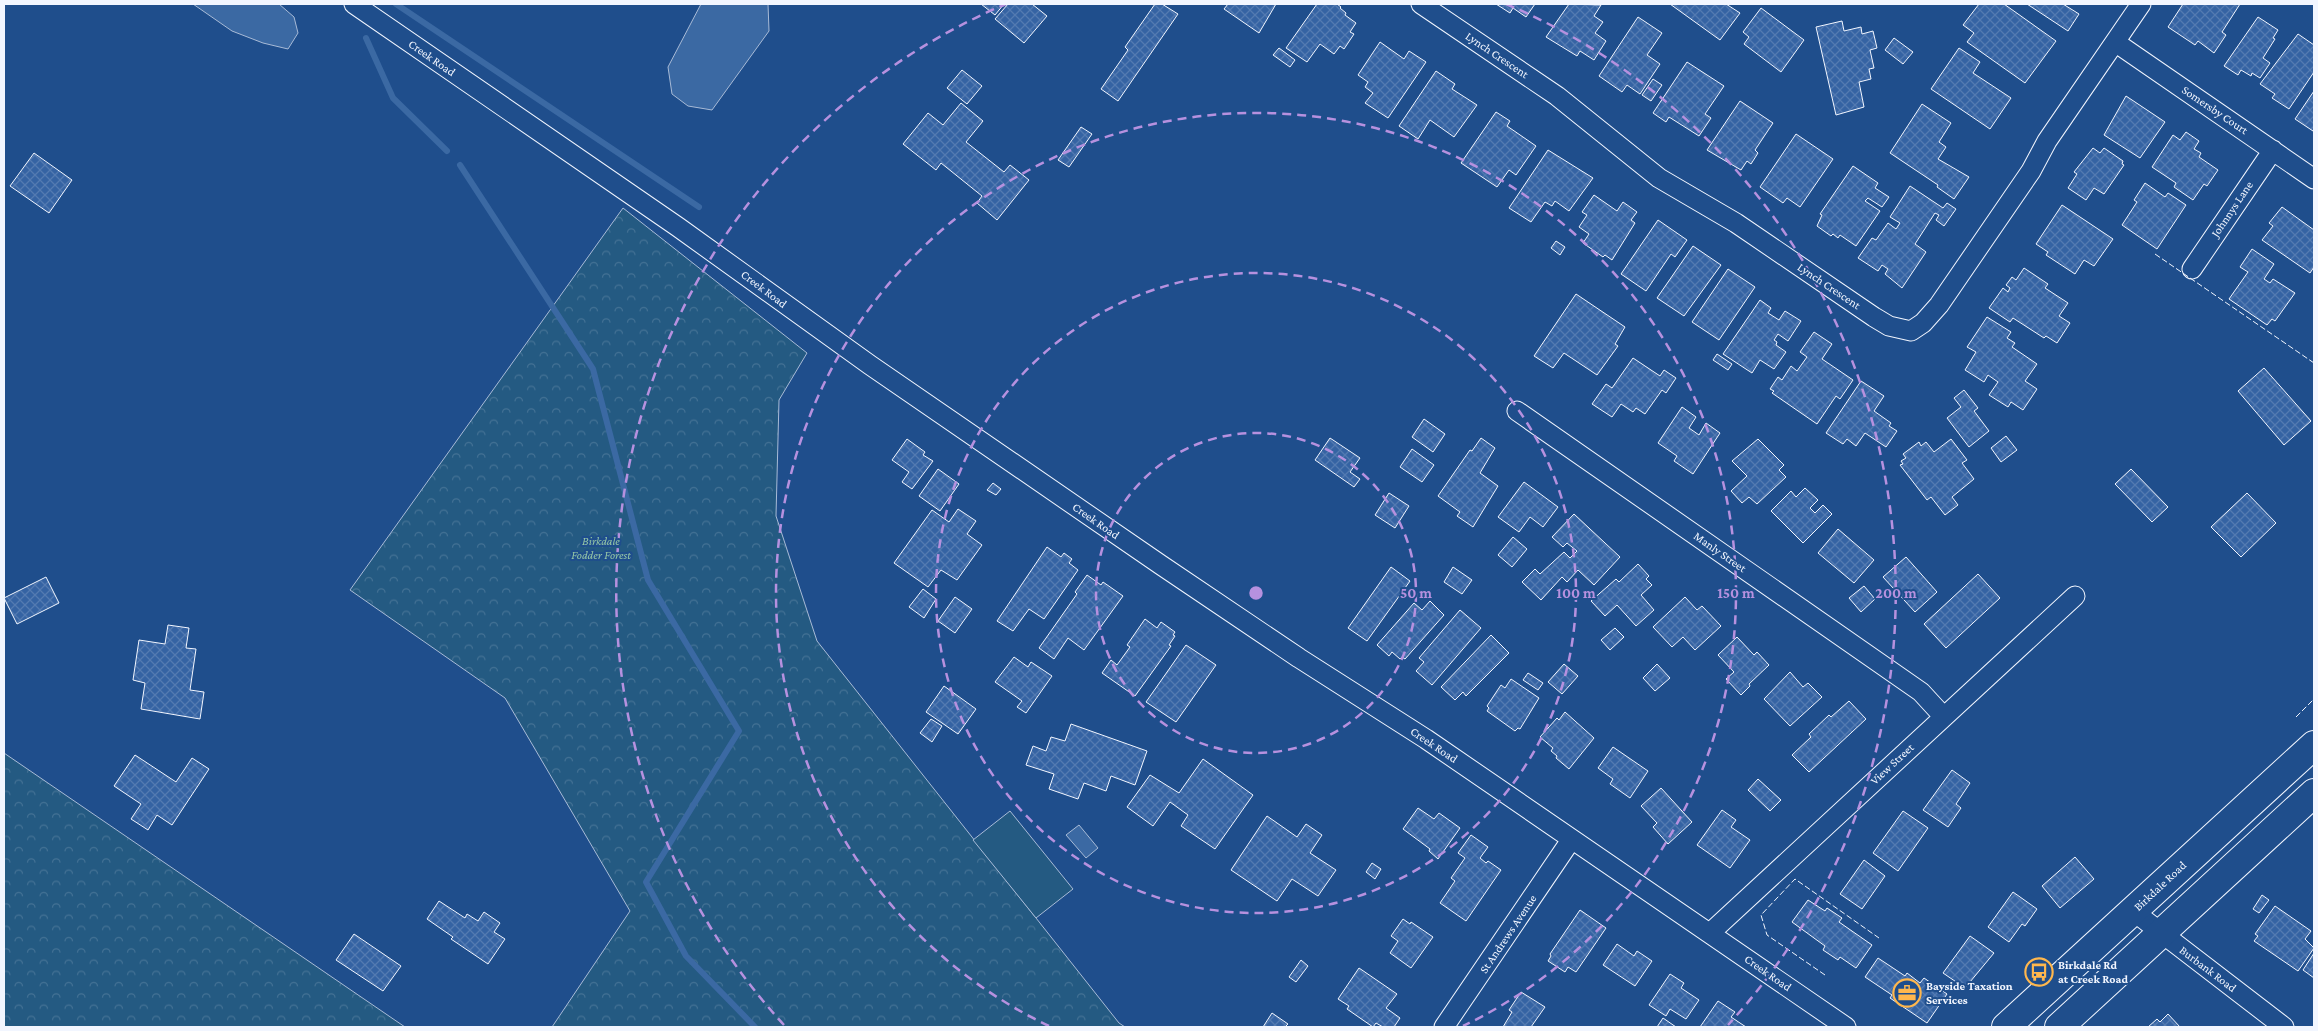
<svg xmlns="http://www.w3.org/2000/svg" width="2318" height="1031" font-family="'Crimson Pro',serif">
<defs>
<pattern id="forest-crowns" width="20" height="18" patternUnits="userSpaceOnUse" patternTransform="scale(1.25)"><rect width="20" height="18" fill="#245a82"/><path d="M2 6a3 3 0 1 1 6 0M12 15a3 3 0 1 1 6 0" fill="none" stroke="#447295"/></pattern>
<pattern id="building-cross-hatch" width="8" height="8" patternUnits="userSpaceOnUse" patternTransform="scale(1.25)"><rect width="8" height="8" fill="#3563a3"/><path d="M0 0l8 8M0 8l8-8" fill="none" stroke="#537ab1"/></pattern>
</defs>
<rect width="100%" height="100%" fill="#1f4e8c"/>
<!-- forest -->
<path fill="url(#forest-crowns)" stroke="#a8bbd7" d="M623,208L807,353L779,400L776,516L817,641L1119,1023L1125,1027H552L630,911L505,698L350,590Z
M4,753L405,1027H4Z"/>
<!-- park -->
<path fill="#245a82" stroke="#a8bbd7" d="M1010,811L1073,889L1036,918L973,840Z"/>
<!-- water -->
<path fill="#3b69a3" stroke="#a8bbd7" d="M193,4H279L294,17L298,33L288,49L263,43L232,31Z
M701,4H768L769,31L712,110L688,106L672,94L668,67Z
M1079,825L1098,848L1086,858L1066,835Z"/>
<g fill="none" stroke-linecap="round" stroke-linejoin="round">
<!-- stream -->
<path stroke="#3b69a3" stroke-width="6" d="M396,4L699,207
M366,38L393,98L447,151
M460,165L593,369L648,580L739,731L646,882L686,956L755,1027"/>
</g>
<!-- building -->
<path fill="url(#building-cross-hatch)" stroke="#f2f6ff" d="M981,4H1004L995,15Z
M1008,4H1032L1047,16L1024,43L995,19Z
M1155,4H1162L1178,14L1118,101L1101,89L1128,50L1125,47Z
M1228,4H1276L1259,33L1224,9Z
M1317,4H1337L1341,7L1340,8L1346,13L1345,15L1356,23L1350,32L1354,34L1344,49L1340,46L1334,54L1320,44L1307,62L1286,48Z
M1496,4H1535L1526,17L1513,8L1510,13Z
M1569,4L1601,5L1594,16L1603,22L1595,33L1606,41L1594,60L1580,51L1577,56L1546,37Z
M1670,4H1726L1740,13L1720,40Z
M1979,4H2004L2056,41L2025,83L1967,42L1974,33L1963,25Z
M2027,4H2063L2079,14L2068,31Z
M2183,4H2240L2222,32L2226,35L2214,53L2198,41L2195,45L2168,27Z
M1761,8L1804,40L1781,72L1744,44L1749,37L1743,32Z
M1638,17L1662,33L1647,55L1660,64L1640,94L1627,85L1622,92L1599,76Z
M2258,17L2278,30L2273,38L2275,39L2263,58L2270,63L2260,78L2252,73L2251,76L2241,70L2238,75L2224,66Z
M1842,21L1844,31L1861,27L1862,34L1873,31L1877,48L1870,50L1874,68L1869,69L1871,79L1859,82L1864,107L1836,115L1816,27Z
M2298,34L2314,45V72L2289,109L2272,98L2275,94L2260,84Z
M1894,38L1913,52L1903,64L1885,50Z
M1380,42L1404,59L1409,51L1426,62L1388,118L1365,103L1373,93L1365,87L1368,82L1358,75Z
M1279,48L1295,60L1290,67L1273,55Z
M1959,48L1980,62L1973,73L2011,98L1990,129L1931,89Z
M1687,62L1724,86L1705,114L1711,118L1699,136L1669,117L1666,122L1653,113Z
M962,70L982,86L967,104L947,88Z
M1436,71L1455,84L1452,89L1477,105L1454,137L1430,120L1418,139L1399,126Z
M1653,79L1662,85L1651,101L1642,95Z
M2314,91V129L2313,131L2295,119Z
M2126,96L2165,122L2140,158L2104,135Z
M1740,101L1773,123L1755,150L1758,153L1751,164L1747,161L1741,170L1707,150Z
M961,103L983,121L966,142L1004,172L1010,165L1029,180L997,220L977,203L982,196L941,163L936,170L903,144L928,113L943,125Z
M1922,104L1951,123L1939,142L1946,147L1938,159L1969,177L1954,199L1937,187L1938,185L1890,153Z
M1496,112L1510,121L1507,126L1536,146L1516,175L1509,170L1497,187L1461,163Z
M1081,127L1092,134L1069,167L1058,160Z
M2186,132L2199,141L2194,149L2201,153L2199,157L2218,170L2207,186L2204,184L2193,200L2174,187L2176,183L2152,167L2173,135L2180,140Z
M1796,134L1833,159L1800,207L1787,198L1783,203L1760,187Z
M2093,148L2100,153L2104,148L2123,161L2122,164L2124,165L2104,194L2094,188L2086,200L2068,188L2077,174L2074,172Z
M1548,150L1593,178L1569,211L1555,201L1552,206L1545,202L1531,222L1509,208Z
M34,153L72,180L49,213L10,186Z
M1853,166L1878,183L1875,188L1889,197L1882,207L1868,198L1865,201L1880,211L1856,246L1840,235L1838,238L1833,234L1831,236L1817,226L1822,215L1820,214Z
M2145,183L2165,197L2168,193L2186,205L2157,249L2122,225L2137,202L2134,200Z
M1910,186L1943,208L1947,203L1956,209L1944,226L1936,220L1939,215L1935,213L1915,244L1926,252L1902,288L1885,274L1888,269L1882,265L1878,271L1858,258L1872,238L1876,240L1888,223L1896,229L1900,223L1890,217Z
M1594,195L1617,211L1623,202L1637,212L1631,220L1635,223L1612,260L1605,255L1603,257L1583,243L1589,234L1579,227L1587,215L1582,212Z
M2062,205L2113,239L2094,266L2084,260L2075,274L2046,255L2048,252L2036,244Z
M2282,207L2314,230V267L2310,273L2262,240L2273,226L2269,223Z
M1658,220L1687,240L1675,257L1671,254L1646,291L1621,274Z
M1556,241L1565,247L1560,255L1551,248Z
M1693,246L1721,265L1684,316L1657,298Z
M2252,249L2274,264L2264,279L2270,283L2273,279L2295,293L2275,321L2272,319L2267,325L2229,299L2248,272L2240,267Z
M2024,268L2048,284L2045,288L2068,303L2059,316L2070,323L2057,343L2046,336L2044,338L2013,318L2010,322L1989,308L2003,288L2008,292L2010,288L2006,285L2012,277L2016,280Z
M1728,269L1755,287L1719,340L1692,322Z
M1576,294L1625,327L1615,344L1618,346L1597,375L1564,353L1553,368L1534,356Z
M1760,300L1771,308L1768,313L1779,320L1785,311L1801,321L1788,341L1778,334L1774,340L1777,342L1776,345L1786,352L1774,369L1760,360L1752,373L1723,354Z
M1987,317L2011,332L2007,338L2015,343L2012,347L2037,364L2025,381L2037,389L2023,410L2011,402L2008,407L1989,395L1998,382L1988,375L1984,382L1965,370L1976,352L1967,347Z
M1814,332L1832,344L1822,359L1853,380L1840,399L1836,396L1817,424L1772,393L1774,391L1770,389L1778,377L1782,380L1791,366L1797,371L1807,357L1800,352Z
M1717,354L1732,364L1728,370L1713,360Z
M1633,358L1660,376L1664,370L1676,378L1666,393L1662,390L1645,414L1636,408L1633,412L1621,404L1612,417L1592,404L1606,384L1612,388Z
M2264,368L2311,421L2284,445L2238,391Z
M1861,381L1884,396L1874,411L1891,423L1889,426L1897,431L1886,447L1865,433L1856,446L1847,439L1843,444L1826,433Z
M1964,390L1978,408L1974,411L1989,431L1969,447L1947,418L1961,407L1954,398Z
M1682,407L1696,417L1689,428L1699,435L1706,423L1720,433L1693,474L1674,461L1677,456L1658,443Z
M1424,419L1445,434L1433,452L1412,437Z
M2006,436L2017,450L2001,462L1991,448Z
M1330,438L1360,458L1350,472L1360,479L1354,487L1315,460Z
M1481,438L1495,448L1480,473L1498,486L1473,527L1457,516L1460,512L1438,496L1470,450L1472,451Z
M907,439L925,452L923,455L933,461L912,489L902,482L909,472L892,460Z
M1758,439L1784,465L1779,470L1786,477L1757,504L1749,497L1742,503L1731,491L1747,476L1732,461Z
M1951,439L1967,460L1962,463L1974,479L1952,497L1958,505L1945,515L1931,497L1927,500L1900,465L1903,464L1901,461L1906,458L1903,454L1919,442L1921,446L1926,442L1934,452Z
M1412,449L1434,465L1422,482L1400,467Z
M938,469L959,484L940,511L919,496Z
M2131,469L2168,507L2152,522L2115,484Z
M1524,482L1558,507L1543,527L1530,517L1519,532L1498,517Z
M993,483L1001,489L996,495L987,490Z
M1805,488L1818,500L1810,508L1815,513L1823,505L1832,514L1803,543L1771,511L1791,491L1796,497Z
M1389,493L1409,506L1395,528L1375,515Z
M2247,493L2276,523L2241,557L2211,527Z
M958,509L976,521L967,534L982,545L957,580L941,570L928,587L894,563L932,510L949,522Z
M1574,514L1620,557L1594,585L1578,570L1567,582L1562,577L1541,600L1522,582L1535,569L1540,574L1564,552L1570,558L1577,551L1567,543L1563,547L1552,537Z
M1838,529L1874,560L1854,583L1818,553Z
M1513,537L1527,549L1512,567L1498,555Z
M1047,547L1061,557L1064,553L1072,559L1069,563L1078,570L1044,619L1029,609L1013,631L997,621Z
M1906,557L1937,592L1915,612L1883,577Z
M1638,564L1649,576L1646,579L1652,585L1641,595L1654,610L1636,626L1617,605L1605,616L1591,601L1616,579L1619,582Z
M1391,567L1410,581L1367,641L1348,628Z
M1453,567L1472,580L1462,594L1444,582Z
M1978,574L2000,598L1946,648L1924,624Z
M1087,575L1101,585L1103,582L1123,596L1084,650L1068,638L1054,659L1039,648L1077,594L1075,592Z
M46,577L59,603L17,624L4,598Z
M1864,586L1875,599L1861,612L1849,598Z
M923,589L936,599L924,618L909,607Z
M955,597L972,609L955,633L938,621Z
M1685,597L1697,610L1702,606L1721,626L1695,650L1683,637L1672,647L1653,627Z
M1430,601L1444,615L1405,659L1402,657L1400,659L1392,652L1389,656L1377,645L1414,603L1422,610Z
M1460,610L1481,628L1432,685L1416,671L1424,662L1419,658Z
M1145,619L1157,628L1161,622L1175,632L1173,635L1175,636L1169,645L1171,646L1135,696L1102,673L1111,660L1117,665L1130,647L1127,645Z
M168,625L189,628L186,648L196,649L190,690L204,692L200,719L141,709L145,683L133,680L139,640L165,644Z
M1615,628L1624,637L1610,650L1601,640Z
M1491,635L1509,653L1466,696L1463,692L1455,700L1441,687Z
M1737,637L1754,655L1757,652L1769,665L1749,684L1750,686L1741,695L1726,679L1734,672L1718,655Z
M1186,645L1216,665L1176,722L1146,702Z
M1014,657L1028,667L1031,662L1052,676L1026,713L1017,707L1022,701L995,682Z
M1564,664L1578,676L1562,694L1548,682Z
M1657,664L1670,678L1655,691L1643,678Z
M1790,672L1803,687L1808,683L1822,697L1790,726L1764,699Z
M1528,673L1543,683L1538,690L1523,680Z
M1511,679L1539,698L1520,729L1518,728L1515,731L1487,711L1489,708L1487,706L1501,685L1505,688Z
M944,686L976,709L958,734L926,712Z
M1849,701L1866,719L1809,772L1792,755L1811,737L1809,734L1829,715L1831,717Z
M1565,712L1594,738L1569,769L1556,758L1557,756L1551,751L1553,748L1540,737L1557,718L1559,720Z
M931,719L942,726L932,742L920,733Z
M1071,724L1147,751L1135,785L1111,776L1106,791L1084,783L1078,799L1049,789L1054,774L1026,765L1033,746L1046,751L1051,737L1065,741Z
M1613,747L1648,771L1630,798L1610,784L1613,779L1598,768Z
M135,755L176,782L192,758L209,769L172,825L157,815L148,830L131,819L141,804L114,786Z
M1203,759L1253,795L1215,849L1181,826L1188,815L1170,802L1153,826L1127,807L1150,775L1179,793Z
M1952,770L1970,783L1956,804L1961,808L1948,827L1923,810Z
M1758,779L1781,800L1770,811L1748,790Z
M1661,788L1692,822L1668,844L1653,827L1657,823L1641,806Z
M1418,808L1434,819L1439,813L1460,828L1438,859L1429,851L1430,849L1403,829Z
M1722,810L1736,820L1731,827L1750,840L1730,868L1697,845Z
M1903,811L1928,828L1898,871L1873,853Z
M1267,816L1297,837L1306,824L1322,835L1310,853L1336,870L1318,896L1292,879L1277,901L1231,870Z
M1471,835L1488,847L1480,858L1486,863L1488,861L1501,870L1466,921L1440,903L1455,881L1451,878L1465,858L1458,853Z
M2075,857L2094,879L2060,908L2042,886Z
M1864,860L1885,876L1862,909L1840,894Z
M1372,863L1381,869L1375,879L1366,872Z
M2013,892L2037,909L2025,926L2022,924L2009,942L1988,927Z
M2262,895L2269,900L2259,913L2253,909Z
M1808,900L1825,911L1827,908L1842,918L1839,922L1872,945L1856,968L1840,957L1838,960L1823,950L1825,946L1792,922Z
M439,901L465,918L467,914L478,921L484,912L500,923L494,932L505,939L488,964L451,939L453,937L427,919Z
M2275,906L2311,931L2305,939L2314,948L2298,971L2254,941L2258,936L2255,934Z
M1580,910L1606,928L1576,972L1568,967L1565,972L1548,961L1551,956L1550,954Z
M1403,919L1410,924L1411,922L1433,937L1411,968L1390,953L1398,941L1391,936Z
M354,934L401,966L383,991L336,960Z
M1970,936L1994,953L1965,988L1943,973Z
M1617,944L1634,956L1637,951L1652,961L1635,986L1603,965Z
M2314,953V978L2303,970Z
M1878,958L1905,976L1907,973L1920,983L1924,978L1947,994L1927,1023L1890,998L1892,995L1865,977Z
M1301,960L1308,966L1296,982L1289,977Z
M1359,968L1397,994L1386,1008L1400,1018L1394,1027H1383L1376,1023L1373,1027L1347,1009L1349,1006L1338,999Z
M1670,974L1684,983L1681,988L1699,1000L1686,1019L1670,1009L1666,1016L1649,1005Z
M1521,992L1545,1007L1531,1027H1503L1512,1012L1509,1010Z
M1718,1001L1735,1012L1731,1017L1746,1027H1700Z
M1272,1013L1288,1024L1285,1027H1263Z
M2168,1014L2180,1027H2148L2157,1019L2160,1022Z
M1663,1018L1676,1027H1657Z"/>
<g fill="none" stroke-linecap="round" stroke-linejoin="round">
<!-- street casing -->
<g stroke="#f2f6ff" stroke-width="21">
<path id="street" d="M354,4L678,227L870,365L1161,565L1299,658L1426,739L1846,1027
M1421,4L1557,96L1659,178L1736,223L1874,317L1889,326L1911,331L1923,323L1939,305L2031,171L2047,141L2141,4
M2115,42L2314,179
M2192,269L2273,150
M1517,411L1921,692L1943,716
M2133,911L2284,1027
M1710,933L2075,596
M1444,1027L1571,840"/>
</g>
<!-- primary casing -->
<g stroke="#f2f6ff" stroke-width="30">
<path id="primary" d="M2006,1027L2314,745
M2059,1027L2314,793"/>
</g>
<!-- street -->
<use href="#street" stroke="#1f4e8c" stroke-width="19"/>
<!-- primary -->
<use href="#primary" stroke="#1f4e8c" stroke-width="28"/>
<!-- fence -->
<path stroke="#f2f6ff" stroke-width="1" stroke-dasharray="6 2.5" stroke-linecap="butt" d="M2155,254L2314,363
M2296,717L2314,699
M1825,975L1767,935L1761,915L1795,879L1879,938"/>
</g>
<!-- distance rings -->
<g fill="none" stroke="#b691df" stroke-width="2.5" stroke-dasharray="9 6">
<circle cx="1256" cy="593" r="160"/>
<circle cx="1256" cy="593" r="320"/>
<path d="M1049 1026A480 480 0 1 1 1463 1026"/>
<path d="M784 1025A640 640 0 0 1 1006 4M1506 4A640 640 0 0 1 1728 1025"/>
</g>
<!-- icons -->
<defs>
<g id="bus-ring" transform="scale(1.4375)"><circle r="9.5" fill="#1f4e8c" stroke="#ffb74d" stroke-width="1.5"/><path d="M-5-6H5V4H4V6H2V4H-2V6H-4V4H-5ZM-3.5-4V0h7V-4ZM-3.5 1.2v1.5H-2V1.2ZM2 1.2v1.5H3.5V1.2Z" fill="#ffb74d"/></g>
<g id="office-ring" transform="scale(1.4375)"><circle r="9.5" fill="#1f4e8c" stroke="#ffb74d" stroke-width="1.5"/><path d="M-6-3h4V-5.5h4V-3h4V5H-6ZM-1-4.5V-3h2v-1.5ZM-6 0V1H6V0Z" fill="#ffb74d"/></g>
</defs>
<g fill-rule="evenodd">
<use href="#bus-ring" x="2039" y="972"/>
<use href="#office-ring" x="1907" y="993"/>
</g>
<g text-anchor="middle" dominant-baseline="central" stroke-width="4" stroke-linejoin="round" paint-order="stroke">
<!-- street labels -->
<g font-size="12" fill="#f2f6ff" stroke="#1f4e8c">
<text transform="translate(1497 55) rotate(34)">Lynch Crescent</text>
<text transform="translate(432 58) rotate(35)">Creek Road</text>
<text transform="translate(2215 110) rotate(34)">Somersby Court</text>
<text transform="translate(2232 209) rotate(-56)">Johnnys Lane</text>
<text transform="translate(1829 286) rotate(34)">Lynch Crescent</text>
<text transform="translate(764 289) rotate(37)">Creek Road</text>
<text transform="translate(1096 521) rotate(35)">Creek Road</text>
<text transform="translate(1720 552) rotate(35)">Manly Street</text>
<text transform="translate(1434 745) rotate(34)">Creek Road</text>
<text transform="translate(1892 764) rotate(-43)">View Street</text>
<text transform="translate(2160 886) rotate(-43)">Birkdale Road</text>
<text transform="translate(1508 934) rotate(-56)">St Andrews Avenue</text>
<text transform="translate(2208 969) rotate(37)">Burbank Road</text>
<text transform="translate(1768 973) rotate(35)">Creek Road</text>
</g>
<!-- park labels -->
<g font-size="12" font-style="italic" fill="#97c8a6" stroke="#1f4e8c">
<text x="601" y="541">Birkdale<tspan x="601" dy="14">Fodder Forest</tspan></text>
</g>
<!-- poi labels -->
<g font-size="12" font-weight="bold" fill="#f2f6ff" stroke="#1f4e8c" text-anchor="start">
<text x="2058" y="965">Birkdale Rd<tspan x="2058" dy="14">at Creek Road</tspan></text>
<text x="1926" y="986">Bayside Taxation<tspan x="1926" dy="14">Services</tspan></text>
</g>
</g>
<circle cx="1256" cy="593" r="8" fill="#b691df" stroke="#1f4e8c" stroke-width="2.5"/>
<g font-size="15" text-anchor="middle" font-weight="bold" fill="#b691df" stroke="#1f4e8c" stroke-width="4" stroke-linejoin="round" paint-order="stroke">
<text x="1416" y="598">50 m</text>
<text x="1576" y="598">100 m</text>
<text x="1736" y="598">150 m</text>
<text x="1896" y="598">200 m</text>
</g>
<!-- border -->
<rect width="2318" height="1031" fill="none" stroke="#f2f6ff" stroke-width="10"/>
</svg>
